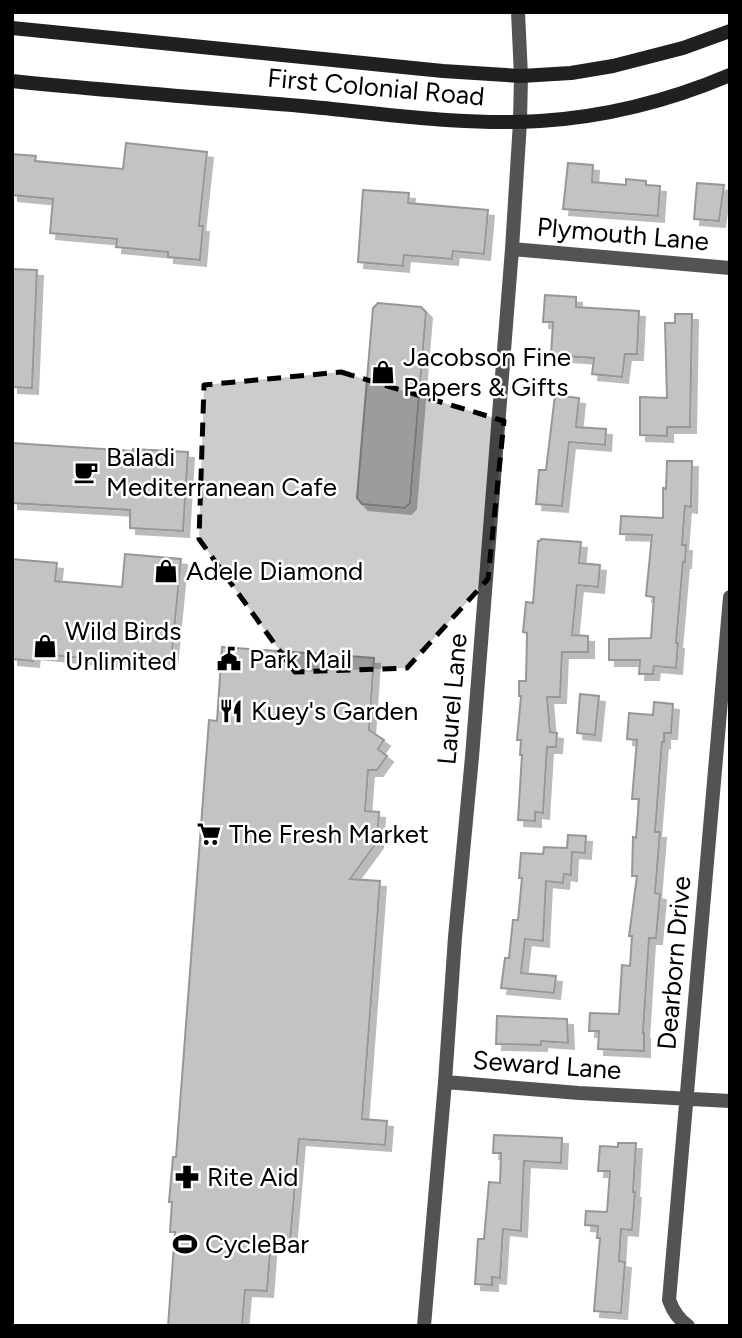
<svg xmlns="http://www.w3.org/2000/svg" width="742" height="1338" font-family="Figtree,sans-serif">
<defs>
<filter id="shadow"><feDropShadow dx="6" dy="6" stdDeviation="0" flood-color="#0004"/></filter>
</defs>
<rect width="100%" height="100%" fill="#fff"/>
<!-- building -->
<path fill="#c3c3c3" stroke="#979797" stroke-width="2" filter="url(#shadow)" d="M126,143L207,152L199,226H203L200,260L168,257V252L116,247L117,239L50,233L53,199L12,195V154L36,156L35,161L123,169Z
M568,163L593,165L592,182L626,185V179L646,181V185L660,186L658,216L563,209Z
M697,183L724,185L719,221L694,219Z
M363,190L409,193L408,203L488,210L484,254L453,251L452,259L404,255L403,266L358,262Z
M12,269L37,270L32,388L12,387Z
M545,295L576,297V307L639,311L637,354H625L622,377L592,374L594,358L551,355L553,322H543Z
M378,303L421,307L426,312L410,503L405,508L362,504L357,498L373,308Z
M675,314H692L690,427H667V436L640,435V397L667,398L665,323H675Z
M555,395L579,398L576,427L606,429L605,445L569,442L562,506L536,504L539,470H546Z
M12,443L133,451V449L188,452L183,531L130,528V510L12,503Z
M667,461H692L691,507L685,506L682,545H686L685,562H683L676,643H678L676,668L654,666L653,674H639L640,660H609V639L651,638L654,597L646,596L652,535L620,534L621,516L663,518V488L666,489Z
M541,539L581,542L579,563L600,565L598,587L577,585L572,635L588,636V652H562L560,697H547L550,732L557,733L556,747H547L543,813L535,812V821L518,820L522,755H520L521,740H517L521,696H519V681H526L527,633L523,632L526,602L533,603L538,541H540Z
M125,554L181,559L171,661L119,656L118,662L34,653L33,661L12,659V559L57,563L55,581L122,587Z
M222,647L374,658L369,730L384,740L378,749L387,756L377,770H368L365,811L379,812L377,842L350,879L380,881L362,1119L387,1121L385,1145L299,1139L290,1242L271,1241L267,1291L245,1290L242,1326H168L175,1232H170L172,1202H169L173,1157H176L209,720L217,721Z
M580,694L599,696L595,735L577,733Z
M654,702L673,704L671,733H664V742H662L655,832H660L655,893L660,894L656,938H649L643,1033H644V1051L598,1049L599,1031H589L590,1013L619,1014L622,965L630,966L632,936H629L637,876H632L633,837L636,838L639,799H632L637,740L627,739L629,713L653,715Z
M568,835L586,836L585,853L572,852L571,875L564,874L563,883L546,881L543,941L525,939L521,973L556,976L554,993L501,988L505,958H509L513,920H518L522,878H519L521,853L543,854L544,847L567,848Z
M497,1016L567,1019L568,1043L541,1041V1045L496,1044Z
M494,1135L562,1138L561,1163L524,1161L521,1231L503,1229L500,1278L492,1277V1285L475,1284L478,1239H484L489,1182L500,1183L501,1153H493Z
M618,1143H636L633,1192H635L632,1230L621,1229L619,1261L625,1262L621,1313L594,1311L600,1238H597L598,1226L585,1225L586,1211L607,1212L610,1171H598L600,1146L618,1147Z"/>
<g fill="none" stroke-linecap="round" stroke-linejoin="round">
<!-- street -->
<path stroke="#535353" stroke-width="14" d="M512,249L730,268
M445,1082L579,1093L730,1101
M424,1326L445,1082L455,937L472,757L512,249L520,122L521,76L518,12
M688,1326C678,1319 673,1311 669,1300L730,597"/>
<!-- secondary -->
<path stroke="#202020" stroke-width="14" d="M12,28L443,71L521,76L571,73L613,66L683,48L730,31
M12,81C109,91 206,98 302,106C381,113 461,126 540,121C604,117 671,100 730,75"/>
</g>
<!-- marked area -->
<path fill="#000" fill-opacity="0.2" stroke="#000" stroke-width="5" stroke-dasharray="14 9" stroke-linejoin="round" d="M341,372L504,421L488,579L407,668L295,672L199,539L204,385Z"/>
<!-- icons -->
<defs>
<g id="shop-bare" transform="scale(1.89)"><path d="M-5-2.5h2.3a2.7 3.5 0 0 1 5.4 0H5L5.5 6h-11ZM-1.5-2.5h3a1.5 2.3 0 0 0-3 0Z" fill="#000" stroke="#fff" stroke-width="2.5" paint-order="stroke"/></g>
<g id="cafe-bare" transform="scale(1.89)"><path d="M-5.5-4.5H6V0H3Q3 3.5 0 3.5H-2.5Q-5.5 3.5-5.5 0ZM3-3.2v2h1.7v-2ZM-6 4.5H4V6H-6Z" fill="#000" stroke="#fff" stroke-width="2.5" paint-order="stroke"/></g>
<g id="civic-bare" transform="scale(1.89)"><path d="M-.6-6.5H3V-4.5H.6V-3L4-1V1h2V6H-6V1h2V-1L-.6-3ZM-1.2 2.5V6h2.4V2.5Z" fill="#000" stroke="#fff" stroke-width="2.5" paint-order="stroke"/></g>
<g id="restaurant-bare" transform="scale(1.89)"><path d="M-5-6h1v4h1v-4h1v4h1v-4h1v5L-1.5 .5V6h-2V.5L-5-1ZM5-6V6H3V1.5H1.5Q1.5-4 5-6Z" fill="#000" stroke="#fff" stroke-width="2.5" paint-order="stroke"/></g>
<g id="supermarket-bare" transform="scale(1.89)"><path d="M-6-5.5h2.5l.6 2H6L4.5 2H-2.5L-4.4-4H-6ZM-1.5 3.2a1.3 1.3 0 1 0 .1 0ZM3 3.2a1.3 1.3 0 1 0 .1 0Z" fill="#000" stroke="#fff" stroke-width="2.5" paint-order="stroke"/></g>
<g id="pharmacy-bare" transform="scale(1.89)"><path d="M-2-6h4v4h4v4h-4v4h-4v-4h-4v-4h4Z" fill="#000" stroke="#fff" stroke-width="2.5" paint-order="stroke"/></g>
<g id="stadium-bare" transform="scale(1.89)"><path d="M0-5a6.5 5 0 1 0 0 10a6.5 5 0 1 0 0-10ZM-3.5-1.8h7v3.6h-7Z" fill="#000" stroke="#fff" stroke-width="2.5" paint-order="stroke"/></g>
</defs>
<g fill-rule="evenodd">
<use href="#shop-bare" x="383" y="372"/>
<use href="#cafe-bare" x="86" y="472"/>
<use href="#shop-bare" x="166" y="571"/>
<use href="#shop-bare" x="45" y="646"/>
<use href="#civic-bare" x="229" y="659"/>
<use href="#restaurant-bare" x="231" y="711"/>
<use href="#supermarket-bare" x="209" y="834"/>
<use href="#pharmacy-bare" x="187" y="1177"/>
<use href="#stadium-bare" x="185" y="1244"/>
</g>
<g text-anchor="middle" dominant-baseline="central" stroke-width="5" stroke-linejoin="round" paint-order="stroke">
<!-- street labels -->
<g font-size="26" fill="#000" stroke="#fff">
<text transform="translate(376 87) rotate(5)">First Colonial Road</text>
<text transform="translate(623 234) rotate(5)">Plymouth Lane</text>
<text transform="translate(452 699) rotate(-85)">Laurel Lane</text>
<text transform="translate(674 963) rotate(-85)">Dearborn Drive</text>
<text transform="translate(547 1065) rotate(4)">Seward Lane</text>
</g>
<!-- poi labels -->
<g font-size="26" fill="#000" stroke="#fff" text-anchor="start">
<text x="403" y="357">Jacobson Fine<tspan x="403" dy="30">Papers &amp; Gifts</tspan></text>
<text x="106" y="457">Baladi<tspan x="106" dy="30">Mediterranean Cafe</tspan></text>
<text x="186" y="571">Adele Diamond</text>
<text x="65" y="631">Wild Birds<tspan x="65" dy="30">Unlimited</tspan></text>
<text x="249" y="659">Park Mail</text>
<text x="251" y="711">Kuey's Garden</text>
<text x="229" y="834">The Fresh Market</text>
<text x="207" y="1177">Rite Aid</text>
<text x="205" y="1244">CycleBar</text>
</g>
</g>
<!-- border -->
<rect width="742" height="1338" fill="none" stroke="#000000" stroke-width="28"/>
</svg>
